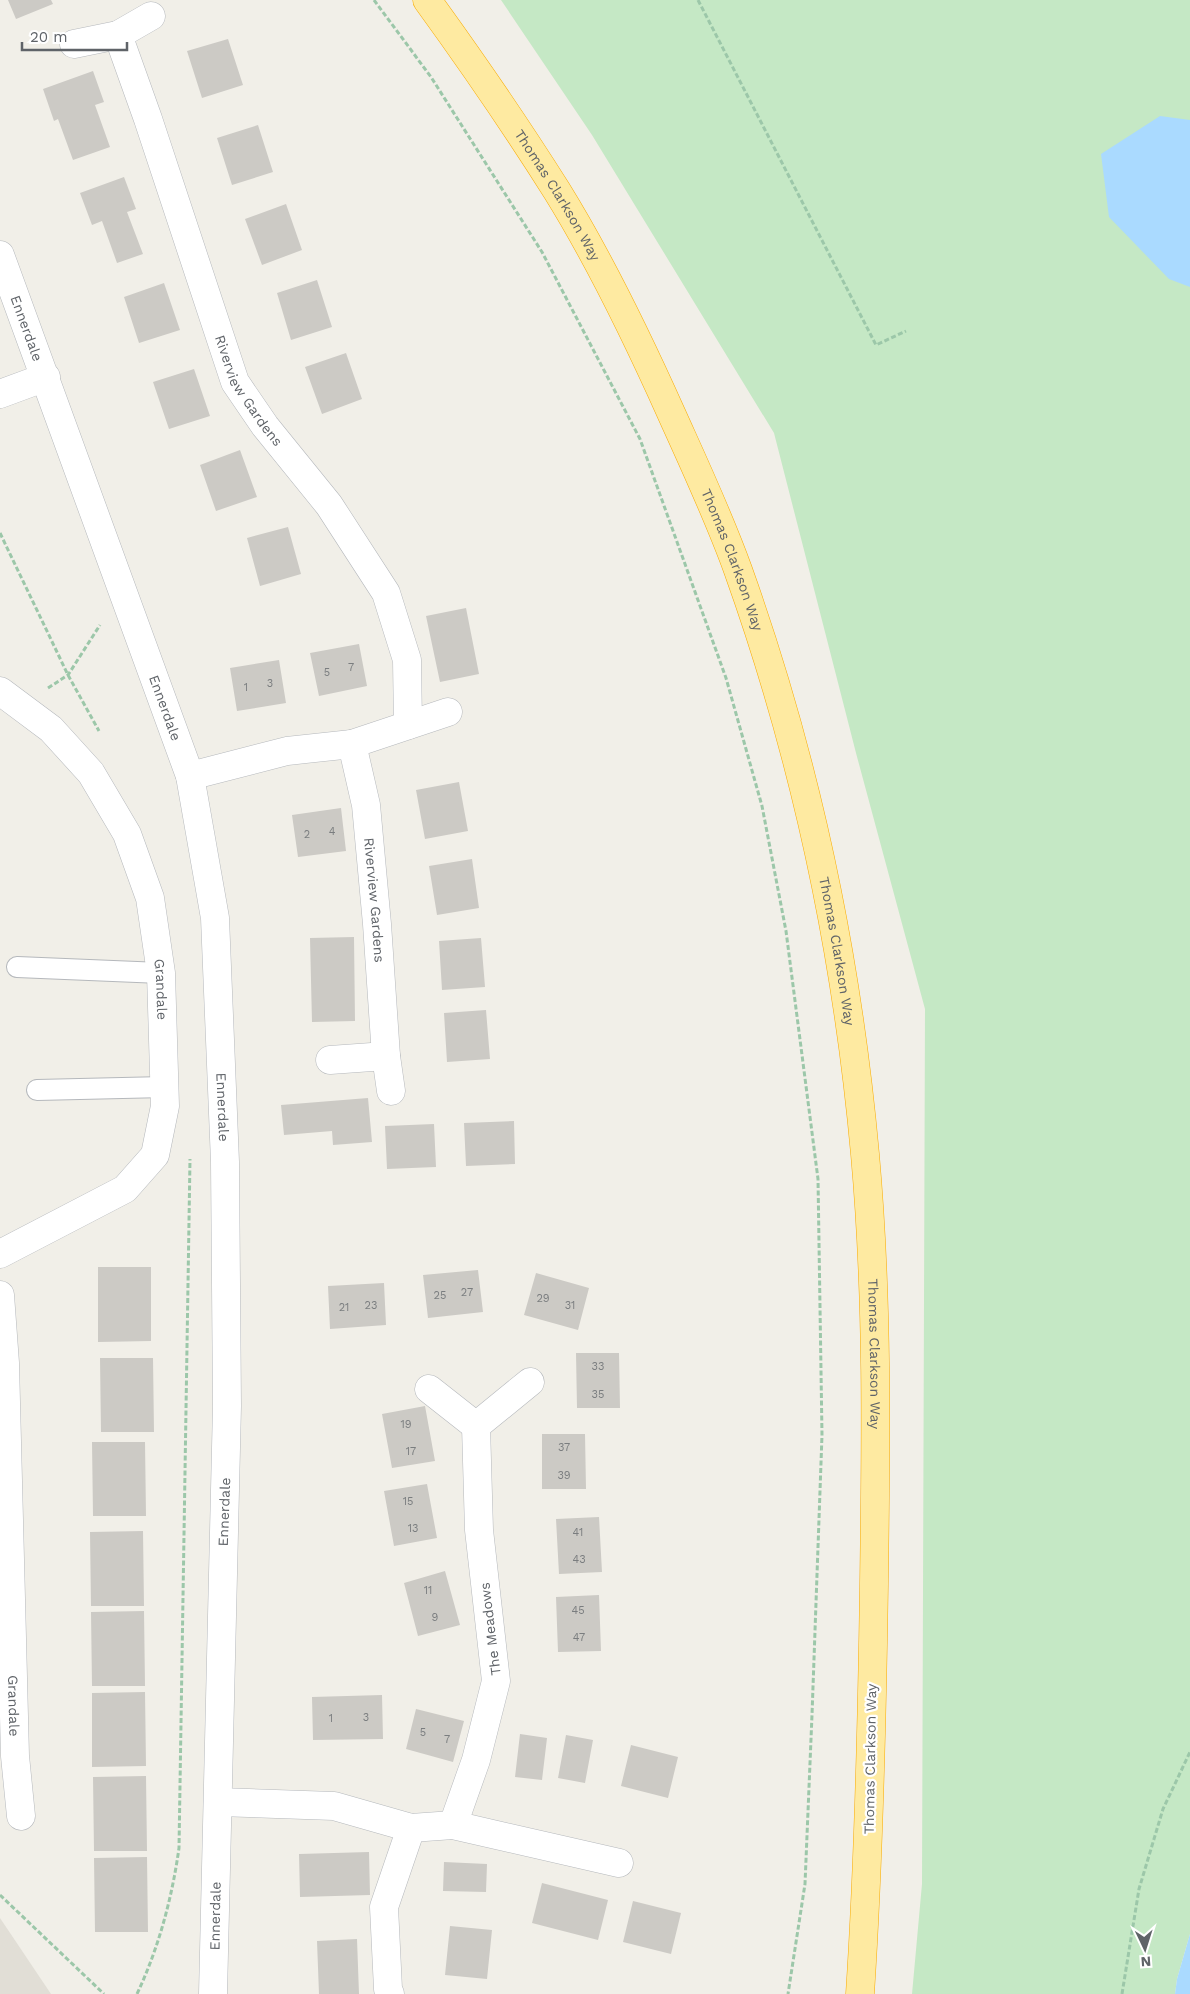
<svg xmlns="http://www.w3.org/2000/svg" width="1190" height="1994" font-family="'Work Sans',sans-serif">
<rect width="100%" height="100%" fill="#f1efe8"/>
<!-- education -->
<path fill="#e1ded6" d="M0,1918L51,1994H0Z"/>
<!-- green -->
<path fill="#c5e8c5" d="M501,0H1190V1934L1177,1979L1175,1994H912L922,1884L925,1009L856,753L774,433L592,135Z"/>
<!-- water -->
<path fill="#aadaff" d="M1160,116L1190,120V287L1169,279L1109,217L1101,154Z
M1190,1934V1994H1175L1177,1979Z"/>
<!-- building -->
<path fill="#cccac5" d="M8,0H51L53,4L16,19Z
M228,39L243,85L202,98L187,51Z
M93,71L104,102L95,105L110,147L73,160L58,119L54,121L43,89Z
M258,125L273,172L232,185L217,138Z
M124,177L136,209L127,212L143,254L117,263L102,221L92,225L80,193Z
M286,204L302,250L262,265L245,219Z
M317,280L332,327L291,340L277,293Z
M164,283L180,330L139,343L124,297Z
M346,353L362,399L322,414L305,367Z
M194,369L210,416L169,429L153,382Z
M240,450L257,497L216,511L200,465Z
M288,527L301,574L260,586L247,538Z
M466,608L479,674L440,682L426,616Z
M359,644L367,686L319,696L310,653Z
M279,660L286,703L237,711L230,668Z
M459,782L468,831L425,839L416,790Z
M341,808L346,851L298,857L292,815Z
M472,859L479,908L437,915L429,866Z
M354,937L355,1021L312,1022L310,938Z
M481,938L485,987L442,990L439,941Z
M486,1010L490,1059L447,1062L444,1013Z
M368,1098L372,1142L333,1145L332,1131L284,1135L281,1105Z
M514,1121L515,1164L466,1166L464,1123Z
M434,1124L436,1167L387,1169L385,1126Z
M98,1267H151V1341L98,1342Z
M478,1270L483,1312L428,1318L423,1275Z
M536,1273L589,1288L578,1330L524,1315Z
M384,1283L386,1325L330,1329L328,1286Z
M576,1353H619L620,1408H577Z
M100,1358H153L154,1432H101Z
M425,1406L435,1461L392,1468L382,1414Z
M542,1434H585L586,1489H542Z
M92,1442H145L146,1516H93Z
M427,1484L437,1538L394,1546L384,1491Z
M599,1517L602,1572L559,1574L556,1519Z
M143,1531L144,1606H91L90,1532Z
M445,1571L460,1625L418,1636L404,1583Z
M599,1595L601,1651L558,1652L556,1597Z
M144,1611L145,1686H92L91,1612Z
M145,1692L146,1766L92,1767V1693Z
M382,1695L383,1739L313,1740L312,1697Z
M416,1709L464,1721L453,1762L406,1749Z
M520,1734L547,1738L542,1780L515,1777Z
M566,1735L593,1740L585,1783L558,1778Z
M631,1745L678,1757L668,1798L621,1786Z
M146,1776L147,1851H94L93,1777Z
M369,1852L370,1895L300,1897L299,1854Z
M147,1857L148,1932H95L94,1858Z
M444,1862L487,1864L486,1892L443,1891Z
M542,1883L608,1900L598,1940L532,1923Z
M633,1901L681,1913L671,1954L623,1942Z
M450,1926L492,1930L487,1979L445,1975Z
M357,1939L359,1994H319L317,1941Z"/>
<g fill="none" stroke-linecap="round" stroke-linejoin="round">
<!-- service casing -->
<g stroke="#b5b8bc" stroke-width="22">
<path id="service" d="M17,967L161,973
M37,1090L165,1087"/>
</g>
<!-- minor casing -->
<g stroke="#b5b8bc" stroke-width="29">
<g id="minor">
<path id="s1" d="M118,35L148,119L235,382L265,426L329,505L386,593L407,660L408,725"/>
<path d="M74,44L118,35L151,16"/>
<path id="s2" d="M0,255L190,776L215,918L225,1162L227,1406L213,1994"/>
<path d="M0,394L46,377"/>
<path id="s3" d="M0,691L51,729L91,773L127,834L150,898L161,973L165,1106L155,1155L125,1189L0,1254"/>
<path id="s4" d="M352,744L366,805L377,924L386,1056L391,1091"/>
<path d="M190,776L287,751L352,744L448,712"/>
<path d="M330,1060L386,1056"/>
<path id="s5" d="M0,1295L5,1363L15,1756L21,1816"/>
<path d="M429,1389L476,1426L530,1382"/>
<path d="M218,1802L334,1806L411,1828L453,1825L619,1863"/>
<path d="M453,1825L476,1760L496,1681L479,1530L476,1426"/>
<path d="M390,1994L388,1989L384,1907L411,1828"/>
</g>
</g>
<!-- trunk casing -->
<g stroke="#f9ab00" stroke-width="29">
<g id="trunk">
<path id="s6" d="M427,0C472,62 516,126 557,191C601,262 638,339 672,415C695,466 719,517 738,570C805,757 847,956 865,1154C878,1297 876,1441 874,1584C872,1721 869,1858 860,1994"/>
</g>
</g>
<!-- path -->
<path stroke="#9cc7a9" stroke-width="3" stroke-dasharray="5 2.5" stroke-linecap="butt" d="M374,0L431,77L542,252L640,439L726,678L762,806L786,931L818,1179L822,1435L812,1715L805,1884L788,1994
M698,0L876,345L906,331
M0,533L68,675L99,731
M48,688L68,675L100,625
M0,1895L104,1994
M137,1994C159,1947 172,1898 179,1848L190,1159
M1122,1994L1139,1889L1163,1809L1190,1752"/>
<!-- service -->
<use href="#service" stroke="#fff" stroke-width="20"/>
<!-- minor -->
<use href="#minor" stroke="#fff" stroke-width="28"/>
<!-- trunk -->
<use href="#trunk" stroke="#feeaa1" stroke-width="28"/>
</g>
<g text-anchor="middle" dominant-baseline="central" stroke-width="4.5" stroke-linejoin="round" paint-order="stroke">
<!-- number labels -->
<g font-size="11" fill="#7a7d7f">
<text x="351" y="667">7</text>
<text x="327" y="672">5</text>
<text x="270" y="683">3</text>
<text x="246" y="687">1</text>
<text x="332" y="831">4</text>
<text x="307" y="834">2</text>
<text x="467" y="1292">27</text>
<text x="440" y="1295">25</text>
<text x="543" y="1298">29</text>
<text x="371" y="1305">23</text>
<text x="570" y="1305">31</text>
<text x="344" y="1307">21</text>
<text x="598" y="1366">33</text>
<text x="598" y="1394">35</text>
<text x="406" y="1424">19</text>
<text x="564" y="1447">37</text>
<text x="411" y="1451">17</text>
<text x="564" y="1475">39</text>
<text x="408" y="1501">15</text>
<text x="413" y="1528">13</text>
<text x="578" y="1532">41</text>
<text x="579" y="1559">43</text>
<text x="428" y="1590">11</text>
<text x="578" y="1610">45</text>
<text x="435" y="1617">9</text>
<text x="579" y="1637">47</text>
<text x="366" y="1717">3</text>
<text x="331" y="1718">1</text>
<text x="423" y="1732">5</text>
<text x="447" y="1739">7</text>
</g>
<!-- street labels -->
<g font-size="14" fill="#5f6368" stroke="#fff">
<text stroke="none"><textPath href="#s6" startOffset="235">Thomas Clarkson Way</textPath></text>
<text stroke="none"><textPath href="#s2" startOffset="78">Ennerdale</textPath></text>
<text stroke="none"><textPath href="#s1" startOffset="380">Riverview Gardens</textPath></text>
<text stroke="none"><textPath href="#s6" startOffset="640">Thomas Clarkson Way</textPath></text>
<text stroke="none"><textPath href="#s2" startOffset="482">Ennerdale</textPath></text>
<text stroke="none"><textPath href="#s4" startOffset="158">Riverview Gardens</textPath></text>
<text stroke="none"><textPath href="#s6" startOffset="1046">Thomas Clarkson Way</textPath></text>
<text stroke="none"><textPath href="#s3" startOffset="354">Grandale</textPath></text>
<text stroke="none"><textPath href="#s2" startOffset="888">Ennerdale</textPath></text>
<text stroke="none"><textPath href="#s6" startOffset="1451">Thomas Clarkson Way</textPath></text>
<text transform="translate(224 1512) rotate(-88)">Ennerdale</text>
<text transform="translate(490 1629) rotate(-97)">The Meadows</text>
<text stroke="none"><textPath href="#s5" startOffset="411">Grandale</textPath></text>
<text transform="translate(870 1759) rotate(-89)">Thomas Clarkson Way</text>
<text transform="translate(215 1916) rotate(-89)">Ennerdale</text>
</g>
</g>
<!-- north arrow -->
<g transform="translate(1145 1949) rotate(176)" stroke="#ffffff" stroke-width="4" paint-order="stroke">
<path d="M0-4L9 19L0 12L-9 19Z" fill="#5f6368"/>
<text y="-8" font-size="14" font-weight="bold" text-anchor="middle" fill="#5f6368">N</text>
</g>
<!-- scale -->
<path d="M22 42v8h105v-8" fill="none" stroke="#5f6368" stroke-width="2.5"/>
<text x="30" y="42" font-size="15" fill="#5f6368" stroke="#ffffff" stroke-width="4" paint-order="stroke">20 m</text>
</svg>
